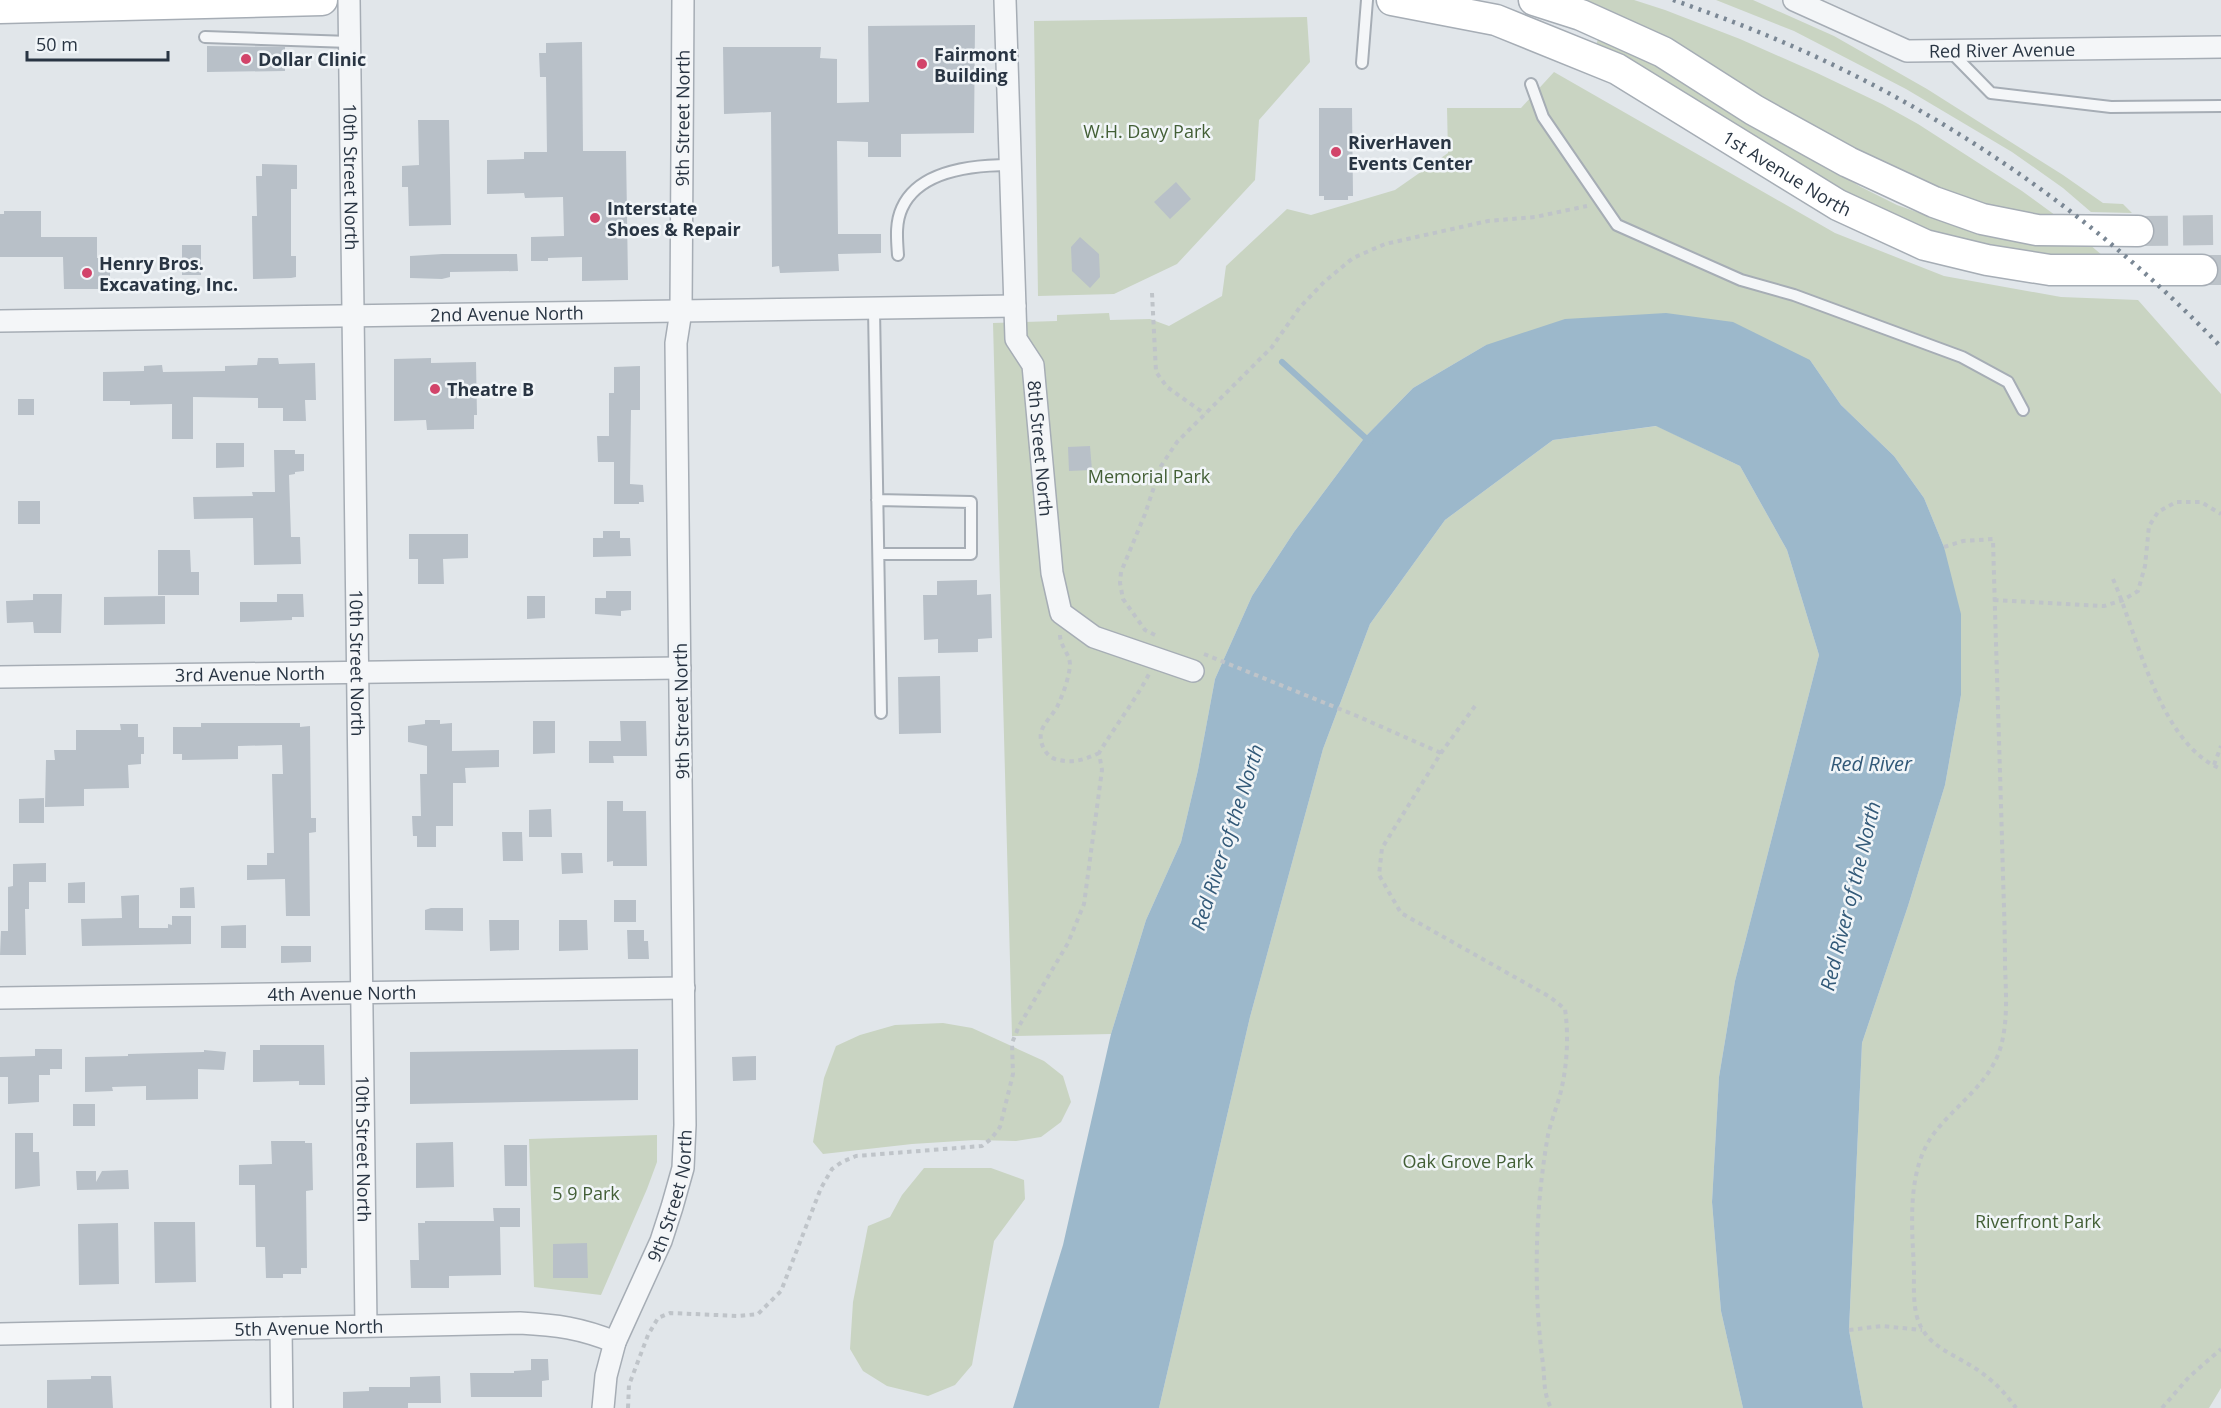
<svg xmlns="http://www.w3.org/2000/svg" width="2221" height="1408" font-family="'Open Sans',sans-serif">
<rect width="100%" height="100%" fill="#e1e6ea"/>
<!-- green -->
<path fill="#c9d4c2" d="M1581,0H1634L1665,10L1740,39L1817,73L1882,104L1918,124L2022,191L2059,218L1996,210L1918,187Z
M1716,0H1753L1834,36L1927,89L2063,175L2103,203L2123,204L2132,213L2091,212L2063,188L2012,152L1906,89L1794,31Z
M1307,17L1310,62L1259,120L1255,180L1177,264L1114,294L1038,296L1034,21Z
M1600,36L1656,66L1861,187L1897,205L1962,228L2089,244L2103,256C2017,260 1930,239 1854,199C1821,182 1791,162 1759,144C1704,112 1649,80 1594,48Z
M1554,72L1835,233L1944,276L2061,297L2138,300L2221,394V1388L2209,1408H1863L1849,1330L1862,1043L1908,906L1945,785L1961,695L1944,547L1924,498L1894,456L1841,405L1810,360L1486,345L1413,388L1365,437L1294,532L1252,596L1215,679L1198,770L1181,842L1146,920L1111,1034L1012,1036L993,323L1057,321V315L1109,313L1110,320L1150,319L1169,326L1222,296L1226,266L1287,209L1311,215L1395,190L1448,153L1447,108H1521Z
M1657,426L1740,466L1787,550L1819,655L1735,981L1719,1077L1712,1202L1721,1311L1743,1408H1159L1250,1017L1323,749L1370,624L1445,520L1553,440Z
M943,1023L972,1028L1044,1061L1063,1076L1071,1102L1061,1122L1041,1137L1016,1141L975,1140L912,1144L823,1154L813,1142L824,1078L836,1046L860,1035L895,1025Z
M657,1135V1162L647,1189L601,1295L534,1287L529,1139Z
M924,1168H991L1024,1180L1025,1199L994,1241L972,1365L955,1385L928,1396L887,1386L863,1371L850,1349L853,1302L868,1226L890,1217L902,1195Z"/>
<!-- water -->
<path fill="#9cb8cb" d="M1666,313L1733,322L1810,360L1841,405L1894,456L1924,498L1944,547L1961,614V695L1945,785L1908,906L1862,1043L1849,1330L1863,1408H1743L1721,1311L1712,1202L1719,1077L1735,981L1819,655L1787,550L1740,466L1656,426L1553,440L1445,520L1370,624L1323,749L1250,1017L1159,1408H1013L1063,1245L1111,1034L1146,920L1181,842L1198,770L1215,679L1252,596L1294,532L1365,437L1413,388L1486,345L1565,319Z"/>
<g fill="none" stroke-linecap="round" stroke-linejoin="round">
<!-- stream -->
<path stroke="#9cb8cb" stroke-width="6" d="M1282,362L1370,442"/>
</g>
<!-- building -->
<path fill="#b8c0c8" d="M975,25L974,133L901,134V157H868V142L837,141L838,234H881V253L838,254L839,271L780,273L779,266L772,267L771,112L724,114L723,47H821L820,58L837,59V103L869,102L868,26Z
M582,42L583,151H626L628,280L582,281V257L548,258V261H531V237L564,236L563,197L525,198L524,193L487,194V160L524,159V152H547L546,77H540L539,53H546V43Z
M207,46L285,47V71L207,72Z
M1319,108H1352L1353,196H1348V200H1324V196H1319Z
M418,120H449L451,225L409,226L408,187H402V166L419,165Z
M262,164L297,165V189H291V256H296V277L291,278L253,279L252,216H257L256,176H262Z
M1176,182L1191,199L1170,219L1154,202Z
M4,211H41V237H97V258H110V289H64L63,257H0V214H4Z
M1080,237L1099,254L1100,277L1090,288L1072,271L1071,247Z
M182,245H201V275H182Z
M442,254H517L518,271L450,272V277L442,279L410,278V256Z
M258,358H278L279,364L315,363L316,400H305L306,421H283V408H258V398L193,397V439H172V404L130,405V401H103V372L144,371V366L162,365L163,372L225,371V366L257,365Z
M431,358V363L476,362L477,415H474V429L427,430L426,420L394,421V359Z
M640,366V410H631L630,484L643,485L644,502H639V504H614V462H598L597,436H609V393H614V367Z
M18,399H34V415H18Z
M216,443H244V467L216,468Z
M1090,446L1092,470L1069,471L1068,447Z
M274,450H295V454H304V471L295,472V474L289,475L291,537H300L301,564L254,565L253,518L194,519L193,497L253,496L252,492H275Z
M18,501H40V524H18Z
M603,531H620V538H630L631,556L593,557V538H603Z
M409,534H468V558L443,559L444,584H418V559H409Z
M158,550H190L191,572H199V595H158Z
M977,580V595L991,594L992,638L978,639V652L938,653V639L924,640L923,595H937V581Z
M606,591H631V610L621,611V616L595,614V598H606Z
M33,594H62L61,633H34L33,622L7,623L6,601L33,600Z
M277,594H303L304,617H292V620L240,622V602H277Z
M165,596V624L104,625V597Z
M527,596H545V618L527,619Z
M940,676L941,733L899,734L898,677Z
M425,720H440V724L452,723V751L499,750V767L465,768L466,783H453V826H436V847H417V836H413L412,816H421L420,774H427V746L408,742V726L425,724Z
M533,721H555V753L533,754Z
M620,721H646L647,756H613L614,763H589V741H621Z
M201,723H300V727L310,726L311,818H316V832L309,833L310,916H286L285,879L247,880V865H267V853H274L272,774H283L282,745L238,746V759L182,760V754H173V727H201Z
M120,724H138V737H144V754H141V764L128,765L129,788L84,789V806L45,807L46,760H55L54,750H76V730H121Z
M44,798V823H19V799Z
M607,801H623V811H646L647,866H613V861L607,862Z
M551,809L552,837H529V810Z
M502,832H522L523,861H503Z
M561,853H582L583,873L562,874Z
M46,863V882H29V909H25L26,955H0L1,931H8V887L13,886V864Z
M85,882V903H68V883Z
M194,887L195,908H180V888Z
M139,895V928H168V924L172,925V916H191V944L82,946L81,919L122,918L121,896Z
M614,900H636V922H614Z
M431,908H463V931L425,930V910Z
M489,920H519V950L490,951Z
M559,920H587L588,950L559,951Z
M246,925V948H221V926Z
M627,930H644V941H648L649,959H628Z
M281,946H311V962L281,963Z
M260,1045H324L325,1085H299V1081L253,1082V1050H260Z
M35,1049H62V1069H50V1075H39V1102L8,1104V1077H0V1057L35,1056Z
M638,1049V1100L410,1104V1052Z
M204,1050L226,1052L224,1070L198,1069V1099L146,1100V1086L112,1087L113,1091L85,1092V1057L128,1056V1054L204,1052Z
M756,1056V1080L733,1081L732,1057Z
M73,1104H95V1126H73Z
M15,1133H33V1152H39L40,1186L15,1189Z
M271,1141H305V1143H312L313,1190L306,1191L307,1268H301V1274H283V1278H266L265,1247H256L255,1185H239V1165L272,1164Z
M453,1142L454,1187L416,1188V1143Z
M504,1145H527V1186H505Z
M128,1170L129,1189L77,1190L76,1171H96V1182L102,1171Z
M493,1208H520V1227H500L501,1275L449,1276V1288H411L410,1260H419L418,1223H425V1221H494Z
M154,1222H195L196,1282L155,1283Z
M118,1223L119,1284L79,1285L78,1224Z
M587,1243L588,1278H553V1244Z
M531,1359H548L549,1380L542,1381V1397H471L470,1373H514V1371L531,1370Z
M91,1376H111L113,1408H47V1380L91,1379Z
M440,1376L441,1403H408V1408H343V1392L369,1391V1387H410V1377Z"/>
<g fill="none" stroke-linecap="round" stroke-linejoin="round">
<!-- secondary-tunnel -->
<path stroke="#bcc3c9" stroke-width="30" stroke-dasharray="30 15" stroke-linecap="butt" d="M2138,231L2221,230
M2202,270H2221"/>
<!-- lane casing -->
<g stroke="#a6adb5" stroke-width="14">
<path id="lane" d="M205,37L350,42
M1949,50L1991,93L2111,107L2221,106
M1362,63L1367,0
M1531,84L1543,117L1617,225L1741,280L1794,295L1962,357L2008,382L2023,410
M898,255C897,240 895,223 902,208C919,170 973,165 1010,165
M874,309L881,713
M877,500L971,502V554H879"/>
</g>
<!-- street casing -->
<g stroke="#a6adb5" stroke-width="24">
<g id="street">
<path id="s1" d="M349,0L366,1326"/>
<path id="s2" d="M1005,0L1016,339L1033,365L1052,573L1061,613L1094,637L1193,671"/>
<path id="s3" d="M1794,0L1907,51L2221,47"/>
<path id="s4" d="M0,321L1015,306"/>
<path id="s5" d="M0,677L680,668"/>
<path id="s6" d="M0,998L684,988"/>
<path d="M281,1328L282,1408"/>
<path id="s7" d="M0,1334L520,1323C557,1325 580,1328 615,1342"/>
<path id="s8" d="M603,1408L606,1376L615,1342L661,1241L672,1207L683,1168L685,1125L676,343L681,311L683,0"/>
</g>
</g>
<!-- secondary casing -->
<g stroke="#a6adb5" stroke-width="33">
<g id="secondary">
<path id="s9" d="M1392,0L1496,20L1617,69L1838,205L1925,245L1987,260L2050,270H2202"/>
<path d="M1534,0L1581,15L1663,52L1754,110L1848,162L1934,202L1982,219L2037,230L2138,231"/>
<path d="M0,8L322,0"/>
</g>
</g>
<!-- path -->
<path stroke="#bfc4c9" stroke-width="4" stroke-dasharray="4.5 4.5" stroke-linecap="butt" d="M1152,293L1156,372L1167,387L1205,414
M1944,547L1963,541L1993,539C1996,652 2000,764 2003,876C2004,906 2005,936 2005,966C2006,993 2008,1020 2001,1046C1991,1082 1957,1104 1935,1132C1906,1169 1912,1226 1914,1270C1914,1285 1913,1302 1917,1317C1926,1348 1956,1354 1979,1371C1994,1381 2006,1394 2016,1408
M2113,579C2138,636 2159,743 2221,769
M1994,600L2104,606L2123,600L2138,591L2145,566L2149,526L2158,512L2176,502H2201L2221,514
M1060,635C1060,646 1070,654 1070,665C1069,678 1063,694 1058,705C1054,714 1043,723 1041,733C1039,743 1046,756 1055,759C1072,764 1084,760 1099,753
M1155,635L1145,630L1123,599L1120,583L1121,572L1145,514L1161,466L1177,442L1272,347L1300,307L1324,282L1353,258L1385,244L1488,221L1535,217L1587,206
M1204,654L1357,716L1441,753
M1475,706L1441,753L1382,848L1379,875L1401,913L1550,997L1565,1009C1569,1037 1567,1068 1560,1095C1556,1109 1551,1122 1548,1135C1535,1208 1533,1291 1543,1364C1545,1381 1543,1392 1551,1408
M2214,765L2221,746
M1849,1330L1882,1326L1922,1330
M628,1408L629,1385L648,1335L658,1318L670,1313L739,1316L758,1314L781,1291L821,1188L832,1169L842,1162L856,1156L982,1146L991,1139L1000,1127L1013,1074L1012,1043L1019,1026L1068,943L1084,904L1102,770L1099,753C1115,726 1135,701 1149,674
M2162,1408L2189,1377L2221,1349"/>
<!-- lane -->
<use href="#lane" stroke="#f4f6f8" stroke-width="10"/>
<!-- street -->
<use href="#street" stroke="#f4f6f8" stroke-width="21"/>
<!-- secondary -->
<use href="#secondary" stroke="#fff" stroke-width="30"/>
<!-- rail -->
<path stroke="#7a8794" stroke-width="4.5" stroke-dasharray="3 6" stroke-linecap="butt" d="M1673,0C1713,14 1753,29 1792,46C1952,116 2100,220 2221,347"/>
</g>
<!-- markers -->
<g fill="#d2446a" stroke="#f1f5f8" stroke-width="2">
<circle cx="246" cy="59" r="6"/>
<circle cx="922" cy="64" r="6"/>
<circle cx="1336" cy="152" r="6"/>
<circle cx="595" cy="218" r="6"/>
<circle cx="87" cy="273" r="6"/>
<circle cx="435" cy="389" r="6"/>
</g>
<g text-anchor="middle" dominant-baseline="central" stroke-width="5" stroke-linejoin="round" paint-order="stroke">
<!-- street labels -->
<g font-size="18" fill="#293543" stroke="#f1f5f8">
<text stroke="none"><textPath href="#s3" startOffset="219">Red River Avenue</textPath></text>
<text stroke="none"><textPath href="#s8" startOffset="1305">9th Street North</textPath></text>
<text stroke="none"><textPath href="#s9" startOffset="436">1st Avenue North</textPath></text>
<text stroke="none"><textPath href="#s1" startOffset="177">10th Street North</textPath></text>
<text stroke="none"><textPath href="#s4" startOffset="507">2nd Avenue North</textPath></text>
<text stroke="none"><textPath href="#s2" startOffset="454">8th Street North</textPath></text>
<text stroke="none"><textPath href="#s1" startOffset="663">10th Street North</textPath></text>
<text stroke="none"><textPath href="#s5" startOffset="250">3rd Avenue North</textPath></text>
<text transform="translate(681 711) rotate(-91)">9th Street North</text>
<text stroke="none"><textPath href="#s6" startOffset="342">4th Avenue North</textPath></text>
<text stroke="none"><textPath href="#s1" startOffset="1149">10th Street North</textPath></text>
<text stroke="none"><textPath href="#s8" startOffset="225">9th Street North</textPath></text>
<text stroke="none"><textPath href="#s7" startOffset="309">5th Avenue North</textPath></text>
</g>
<!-- poi labels -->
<g font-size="18" font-weight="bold" fill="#293543" stroke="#f1f5f8" text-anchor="start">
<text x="934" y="54">Fairmont<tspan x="934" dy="21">Building</tspan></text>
<text x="258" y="59">Dollar Clinic</text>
<text x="1348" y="142">RiverHaven<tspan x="1348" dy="21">Events Center</tspan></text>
<text x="607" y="208">Interstate<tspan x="607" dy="21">Shoes &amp; Repair</tspan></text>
<text x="99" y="263">Henry Bros.<tspan x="99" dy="21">Excavating, Inc.</tspan></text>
<text x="447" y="389">Theatre B</text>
</g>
<!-- park labels -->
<g font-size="18" fill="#435f36" stroke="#f1f5f8">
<text x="1147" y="131">W.H. Davy Park</text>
<text x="1149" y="476">Memorial Park</text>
<text x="1468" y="1161">Oak Grove Park</text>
<text x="586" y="1193">5 9 Park</text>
<text x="2038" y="1221">Riverfront Park</text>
</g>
<!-- water labels -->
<g font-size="20" font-style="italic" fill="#325978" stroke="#f1f5f8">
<text x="1871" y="763">Red River</text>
<text transform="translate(1227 837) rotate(-72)">Red River of the North</text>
<text transform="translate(1850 896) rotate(-76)">Red River of the North</text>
</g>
</g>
<!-- scale -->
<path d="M27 51v9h141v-9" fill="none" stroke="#293543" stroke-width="3"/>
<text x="36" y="51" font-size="18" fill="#293543" stroke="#f1f5f8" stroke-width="4.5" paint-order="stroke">50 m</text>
</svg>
